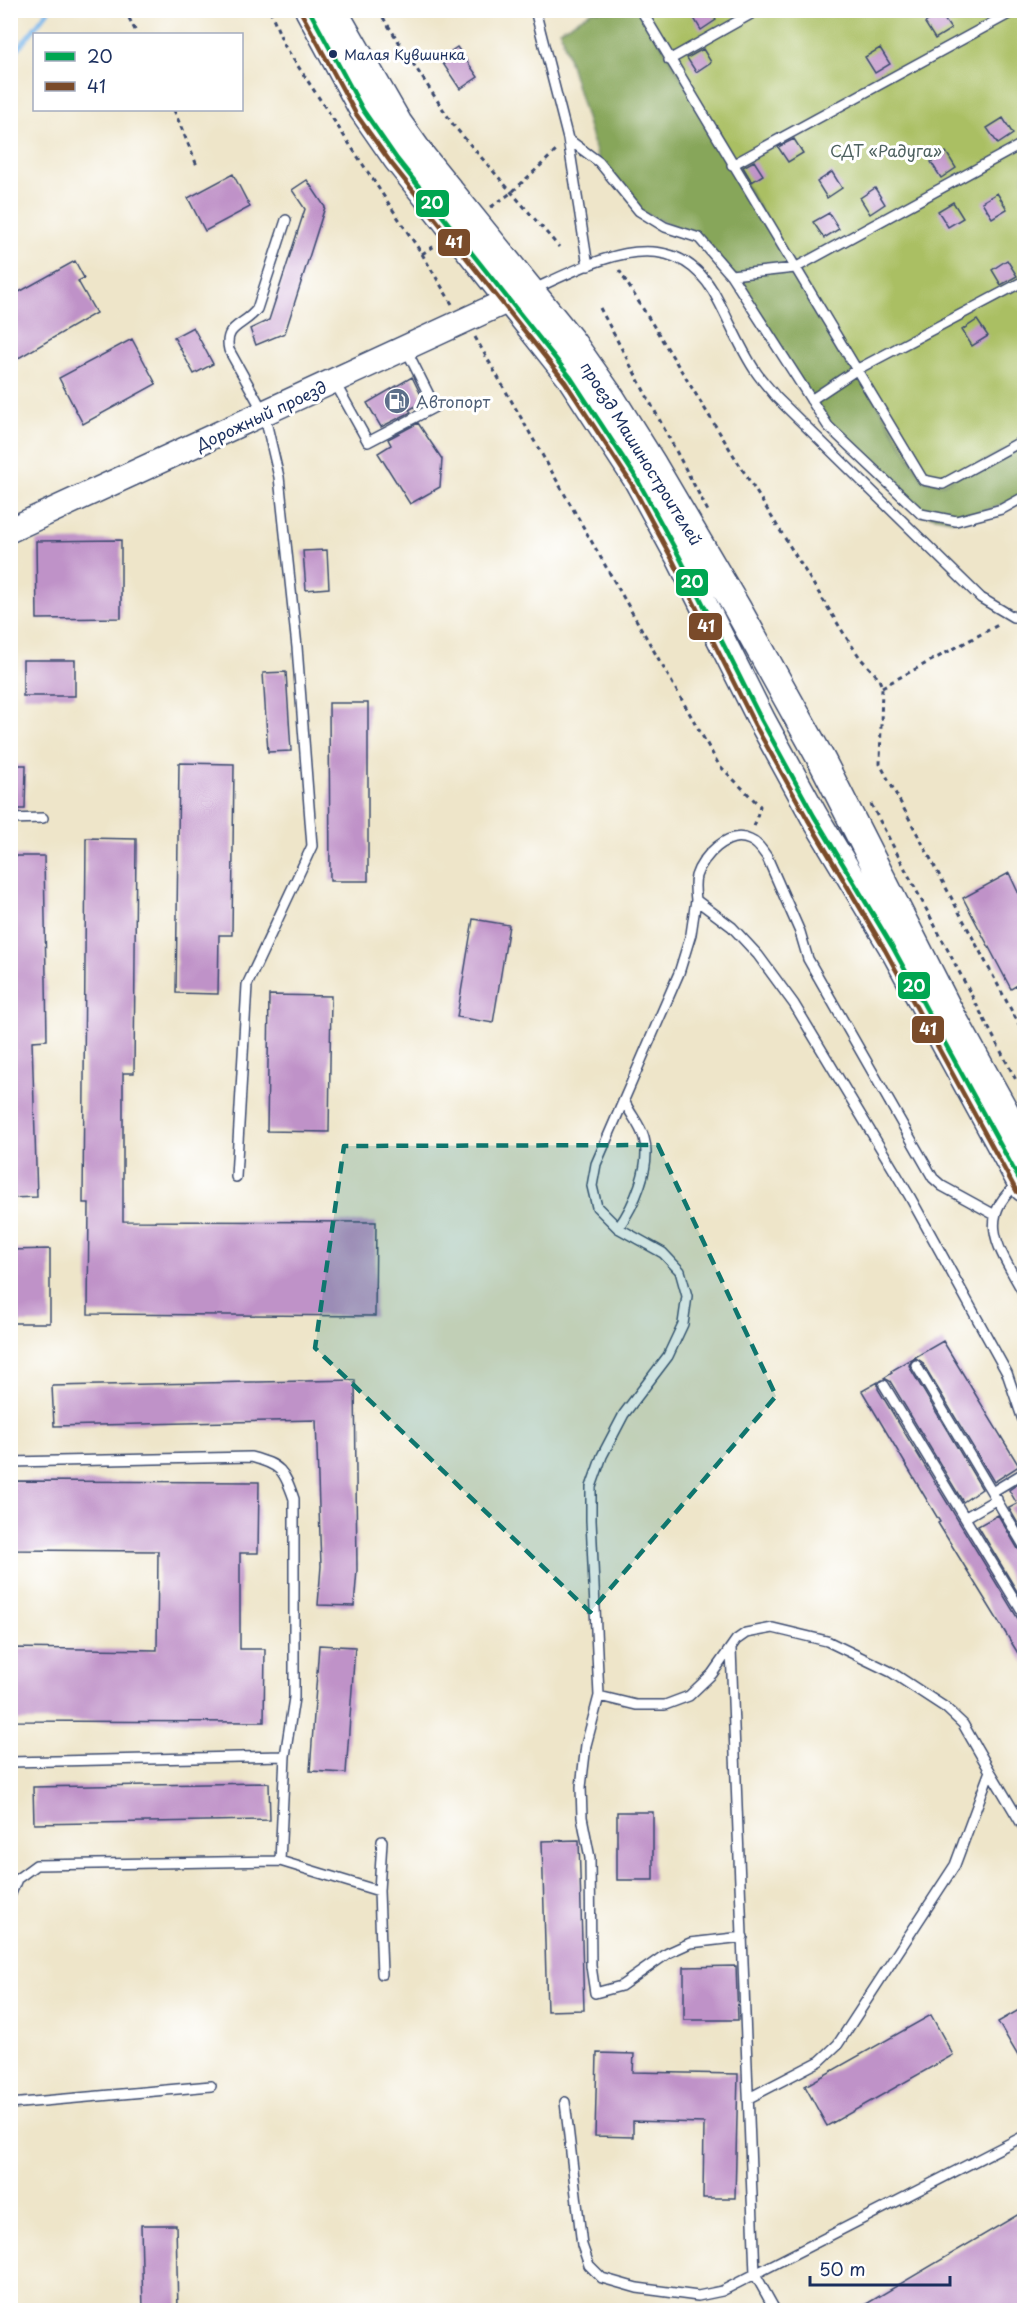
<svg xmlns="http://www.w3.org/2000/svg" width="1035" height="2321" font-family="'Playpen Sans',sans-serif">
<rect width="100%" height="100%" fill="#fff"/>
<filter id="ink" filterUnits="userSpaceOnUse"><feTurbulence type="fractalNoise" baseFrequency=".0167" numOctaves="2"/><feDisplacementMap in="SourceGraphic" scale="12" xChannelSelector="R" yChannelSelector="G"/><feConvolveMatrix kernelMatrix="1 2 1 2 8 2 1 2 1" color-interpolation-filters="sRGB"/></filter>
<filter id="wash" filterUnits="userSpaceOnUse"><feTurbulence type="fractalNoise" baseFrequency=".008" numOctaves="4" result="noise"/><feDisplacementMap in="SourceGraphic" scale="24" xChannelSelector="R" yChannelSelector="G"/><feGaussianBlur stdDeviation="1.35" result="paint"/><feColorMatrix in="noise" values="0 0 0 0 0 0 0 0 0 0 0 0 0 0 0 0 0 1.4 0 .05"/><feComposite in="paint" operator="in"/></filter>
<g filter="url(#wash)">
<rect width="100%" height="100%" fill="#eee5c9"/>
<!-- green -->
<path fill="#aabf64" stroke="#627761" stroke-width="1.5" d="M641,11H1024V440L943,484L923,480Z"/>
<!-- forest -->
<path fill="#87a65a" stroke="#516a5c" stroke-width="1.5" d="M593,11H641L923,480L943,484L1024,440V497L956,521L921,514L828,426L731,275L699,238L639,211L599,162L560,30Z"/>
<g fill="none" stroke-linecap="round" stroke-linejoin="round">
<!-- stream -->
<path stroke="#74b3e8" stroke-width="5" d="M10,53L17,50L49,10"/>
</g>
<g id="blocks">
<!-- building -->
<path fill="#bf92c8" d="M689,10H710L716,20L701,30Z
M940,13L951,29L935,39L925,23Z
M457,47L478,77L460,89L440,59Z
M880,48L890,64L875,73L865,57Z
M703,49L711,62L696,72L687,58Z
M1003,118L1013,134L998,144L987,128Z
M794,139L803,153L788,162L778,147Z
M946,152L956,168L941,178L931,162Z
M754,161L763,175L752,182L743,167Z
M832,172L842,188L827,198L817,182Z
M233,174L250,207L205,231L188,198Z
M307,180L325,207L285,333L256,345L250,329L269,320L305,209L292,190Z
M875,188L885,204L870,214L860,198Z
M997,193L1007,209L992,218L982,202Z
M953,202L963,218L948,227L938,211Z
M829,213L839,229L824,238L813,222Z
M1007,260L1017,276L1001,285L992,270Z
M75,261L84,278L78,281L96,313L10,363V297Z
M977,320L988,336L972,346L962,330Z
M193,327L213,364L194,374L174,337Z
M132,339L156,384L83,424L59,378Z
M412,377L424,401L409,410L411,412L381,427L367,403Z
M418,423L442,459L440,487L410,504L378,453L391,445L388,439Z
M121,540V618L37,619L36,541Z
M327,550L329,588L306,590L303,551Z
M23,660H75V696H23Z
M286,672L291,751L268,752L263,673Z
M329,703H368V881H330Z
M179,763L234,764L232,935H219L218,994L176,993Z
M10,765H26L25,809H10Z
M86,838L136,839L134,1073H123V1221L376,1222L375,1316L88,1314L89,1203H83Z
M10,856H44L47,1040L32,1041L37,1197L10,1198Z
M1009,873L1024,905V981L1011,989L963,898Z
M473,919L509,925L493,1023L457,1017Z
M269,995L331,996L329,1132L267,1131Z
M50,1249V1323H10V1250Z
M943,1341L1019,1466L994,1482L922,1362L916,1358L912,1360L909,1365L910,1368L982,1489L963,1502L890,1381L884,1378L892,1373L891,1371Z
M355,1380L357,1570L354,1606L318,1605L321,1566L316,1420L54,1426L52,1386Z
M878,1382V1389L1018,1619L1024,1622V1663L938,1523L940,1522L862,1391Z
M1024,1480V1534L1009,1508L1017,1504L1009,1490Z
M10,1481L259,1482L258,1553H240V1649H265L264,1722L10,1721V1648L157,1650L158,1551L10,1550Z
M998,1515L1018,1549L1024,1553V1603L978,1526Z
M319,1645L355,1647L346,1773L310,1771Z
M269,1783L270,1820L34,1824L33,1787Z
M617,1812H653V1880H617Z
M579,1840L584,2010L547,2011L542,1841Z
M736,1966L738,2020H684V1967Z
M1024,2007V2066L998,2022Z
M931,2015L953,2055L827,2126L805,2086Z
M597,2053L634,2054L633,2072L738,2074L735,2198H703L704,2123L633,2121V2137L595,2136Z
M1024,2211V2310H856Z
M141,2225H176L178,2310H143Z"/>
</g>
</g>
<g filter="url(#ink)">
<use href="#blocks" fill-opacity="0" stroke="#3b4a6e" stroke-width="1.5"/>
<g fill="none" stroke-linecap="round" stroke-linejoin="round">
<!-- service casing -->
<g stroke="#3b4a6e" stroke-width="12">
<path id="service" d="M535,10L568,139L588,266
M641,10L923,480L943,484L1024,440
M669,60L758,10
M568,139L599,162L639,211L665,227L699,238L731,275L828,426L921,514L956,521L1002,509L1024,497
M732,165L1016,10
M731,275L795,268L1024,143
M532,290C589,264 669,218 713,291C728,317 739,347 756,372C762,381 770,389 776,397L981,598L1013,617L1024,618
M334,381L368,442L435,407L406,349
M811,400L856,370L1024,281
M10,819L43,818
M696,900L691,934L679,973L596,1164L592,1186L597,1207L618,1228L663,1253L680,1271L687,1296L683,1324L668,1356L624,1414L602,1456L591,1487V1520L599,1696L586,1745L581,1787L582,1817L590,1858L591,1966L595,1993L621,1986L668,1953L690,1943L743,1937
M236,1177L247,985L312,846L297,647L279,477L264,413L229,350C223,325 245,326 257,309L286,220
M1019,1183C972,1219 1003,1254 1024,1294
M995,1215L942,1186L933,1178L808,959L800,932L767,857C762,850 758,843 750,840C728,829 702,857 696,876C694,884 695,892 696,900L732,927L758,955L794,1004L910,1197L1007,1373L1024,1423
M618,1228C634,1206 652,1165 644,1138C640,1124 629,1113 624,1100
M916,1365L1024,1546
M884,1385L1024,1615
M10,1462L251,1457C281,1465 284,1470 294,1499V1698L285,1756L280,1861L36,1865L17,1879L10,1896
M992,1492L1022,1474L1024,1470
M966,1517L997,1499
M731,1649L755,2274L775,2310
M599,1696L636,1705H665L689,1696L712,1674L736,1640L746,1633L773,1628L827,1641L891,1672L946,1708L963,1724L990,1771L955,1865L838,2044L820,2061L749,2098
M10,1762L285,1756
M990,1771L1024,1828
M280,1861L379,1891
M382,1974L379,1891L382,1841
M565,2102L582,2245L589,2265L602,2278L637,2288L698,2296L722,2291L1024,2136
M10,2104L211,2086"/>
</g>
<!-- tertiary casing -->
<g stroke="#3b4a6e" stroke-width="27">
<path id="tertiary" d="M10,530L511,299"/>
</g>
<!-- secondary casing -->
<g stroke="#3b4a6e" stroke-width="30">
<path id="secondary" d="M309,10L363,110L397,159L571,378L637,479L679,556L762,721L814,816L892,946L1024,1188
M333,10L398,123L423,158L571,341L611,398L653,465L737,608L822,761L948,1009L1024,1146"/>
</g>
<!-- path -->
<path stroke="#3b4a6e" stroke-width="3" stroke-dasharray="4.5 4.5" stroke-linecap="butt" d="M125,10L137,34
M270,10L284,45L422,254L452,304
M378,10L454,126L559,247
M174,110L198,168
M491,207L511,193L556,151
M422,254L436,245
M619,270L846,637L861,659L878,677L882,687L880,764L1024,1034
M600,308L709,513
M475,337L719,765L760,806L754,827
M882,687L998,625
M871,804L1016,1080"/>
<!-- service -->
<use href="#service" stroke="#fff" stroke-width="9"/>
<!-- tertiary -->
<use href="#tertiary" stroke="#fff" stroke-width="24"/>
<!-- secondary -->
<use href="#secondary" stroke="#fff" stroke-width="27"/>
<!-- bus-1 casing -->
<g stroke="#fff" stroke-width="9">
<path id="bus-1" d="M309,10L363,110L397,159L571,378L637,479L679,556L762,721L814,816L892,946L1024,1188"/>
</g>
<!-- bus-2 casing -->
<g stroke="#fff" stroke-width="9">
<path id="bus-2" d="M302,14L356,114L391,163L565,382L631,483L672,559L755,725L808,820L885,950L1017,1192"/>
</g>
<!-- bus-1 -->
<use href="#bus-1" stroke="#00a651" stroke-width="4.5"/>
<!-- bus-2 -->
<use href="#bus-2" stroke="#7a4b2a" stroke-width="4.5"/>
</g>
</g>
<!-- marked area -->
<path fill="#0f766e" fill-opacity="0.2" stroke="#0f766e" stroke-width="4.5" stroke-dasharray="12 8" stroke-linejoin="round" d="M658,1145L776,1396L590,1612L315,1348L344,1146Z"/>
<!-- icons -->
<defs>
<g id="fuel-disc" transform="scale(1.35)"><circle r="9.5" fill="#5c6f8a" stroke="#fff"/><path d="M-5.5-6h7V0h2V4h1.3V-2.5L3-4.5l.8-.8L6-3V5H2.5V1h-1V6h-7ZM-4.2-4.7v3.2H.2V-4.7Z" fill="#fff"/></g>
</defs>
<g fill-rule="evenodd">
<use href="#fuel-disc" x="397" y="401"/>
</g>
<!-- markers -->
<circle fill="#1b2f5e" stroke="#fff" stroke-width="2" cx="333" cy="54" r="5"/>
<g text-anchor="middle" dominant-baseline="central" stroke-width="6" stroke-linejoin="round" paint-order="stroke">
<!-- bus labels -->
<g font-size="14" fill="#1b2f5e" stroke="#fff" text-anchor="start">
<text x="344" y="54">Малая Кувшинка</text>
</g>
<!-- park labels -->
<g font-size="16" fill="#4d6160" stroke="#fff">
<text x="886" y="150">СДТ «Радуга»</text>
</g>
<!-- service labels -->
<g font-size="16" fill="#4e5e75" stroke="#fff" text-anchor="start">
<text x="416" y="401">Автопорт</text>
</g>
<!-- street labels -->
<g font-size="16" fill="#1b2f5e" stroke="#fff">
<text transform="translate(261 415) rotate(-25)">Дорожный проезд</text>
<text transform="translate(642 453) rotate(58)">проезд Машиностроителей</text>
</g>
</g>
<g stroke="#fff" stroke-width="2">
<rect x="415" y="189" width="35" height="29" rx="6" fill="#00a651"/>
<rect x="437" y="228" width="34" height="29" rx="6" fill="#7a4b2a"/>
<rect x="675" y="568" width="34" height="29" rx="6" fill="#00a651"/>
<rect x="688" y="612" width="35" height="29" rx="6" fill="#7a4b2a"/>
<rect x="897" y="971" width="34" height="29" rx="6" fill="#00a651"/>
<rect x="911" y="1015" width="34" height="29" rx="6" fill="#7a4b2a"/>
</g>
<g font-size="16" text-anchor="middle" font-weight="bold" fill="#fff">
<text x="432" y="209">20</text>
<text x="454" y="248">41</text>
<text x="692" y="588">20</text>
<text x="706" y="632">41</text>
<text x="914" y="992">20</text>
<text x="928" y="1035">41</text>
</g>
<!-- margin -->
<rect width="1035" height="2321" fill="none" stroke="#fff" stroke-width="36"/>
<!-- legend -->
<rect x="33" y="33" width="210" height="78" fill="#ffffff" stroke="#a4acbf" stroke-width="1.5"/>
<rect x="45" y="52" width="30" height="9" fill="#00a651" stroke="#a4acbf" stroke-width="1.5"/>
<text x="87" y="63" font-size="18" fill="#1b2f5e">20</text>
<rect x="45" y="82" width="30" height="9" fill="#7a4b2a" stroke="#a4acbf" stroke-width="1.5"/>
<text x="87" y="93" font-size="18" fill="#1b2f5e">41</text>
<!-- scale -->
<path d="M810 2276v9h140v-9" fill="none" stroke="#1b2f5e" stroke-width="3"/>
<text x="819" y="2276" font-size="18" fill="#1b2f5e" stroke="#ffffff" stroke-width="4.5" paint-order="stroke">50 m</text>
</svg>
